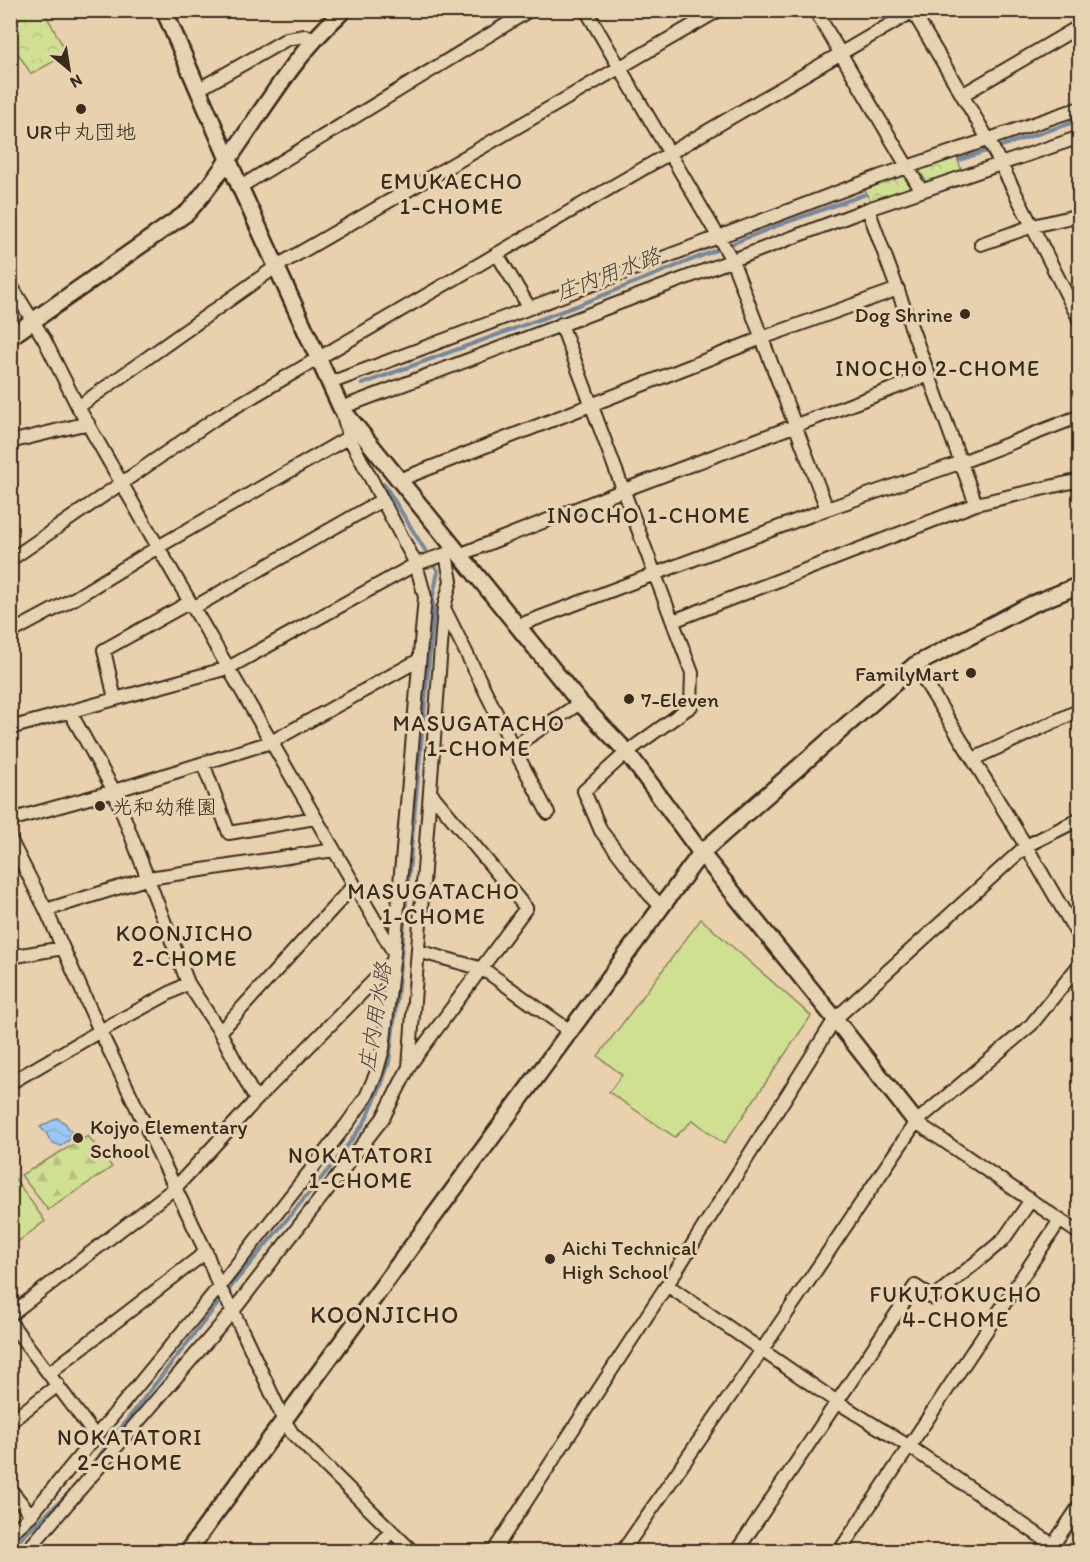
<svg xmlns="http://www.w3.org/2000/svg" width="1090" height="1562" font-family="Itim,'Klee One',sans-serif">
<defs>
<pattern id="forest-firs" width="22" height="20" patternUnits="userSpaceOnUse" patternTransform="scale(1.5)"><rect width="22" height="20" fill="#d0e093"/><path d="M5 1l3.5 6h-7zM16 11l3.5 6h-7z" fill="#b4c07e"/></pattern>
<pattern id="park-crowns" width="20" height="18" patternUnits="userSpaceOnUse" patternTransform="scale(1.5)"><rect width="20" height="18" fill="#d0e093"/><path d="M2 6a3 3 0 1 1 6 0M12 15a3 3 0 1 1 6 0" fill="none" stroke="#b4c07e"/></pattern>
<pattern id="water-waves" width="16" height="10" patternUnits="userSpaceOnUse" patternTransform="scale(1.5)"><rect width="16" height="10" fill="#9ac7f4"/><path d="M0 5q4-4 8 0t8 0" fill="none" stroke="#86abd1"/></pattern>
</defs>
<rect width="100%" height="100%" fill="#ead1ad"/>
<filter id="ink" filterUnits="userSpaceOnUse"><feTurbulence type="fractalNoise" baseFrequency=".0167" numOctaves="2"/><feDisplacementMap in="SourceGraphic" scale="12" xChannelSelector="R" yChannelSelector="G"/><feConvolveMatrix kernelMatrix="1 2 1 2 8 2 1 2 1" color-interpolation-filters="sRGB"/></filter>
<g filter="url(#ink)">
<!-- grass -->
<path fill="#d0e093" stroke="#868558" stroke-width="1.5" d="M701,919L811,1016L724,1144L693,1120L675,1137L609,1092L622,1075L598,1056Z
M11,1173L45,1221L11,1247H10Z"/>
<!-- forest -->
<path fill="url(#forest-firs)" stroke="#868558" stroke-width="1.5" d="M88,1136L112,1167L48,1210L21,1175Z"/>
<!-- park -->
<path fill="url(#park-crowns)" stroke="#868558" stroke-width="1.5" d="M11,10L44,11L67,54L31,74L11,42Z
M956,154L962,172L930,183L926,181L917,167Z
M902,174L911,188L907,191L871,204L864,188Z"/>
<!-- water -->
<path fill="url(#water-waves)" stroke="#74889e" stroke-width="1.5" d="M57,1118L65,1123L74,1136L61,1146L51,1142L46,1133L40,1127Z"/>
<g fill="none" stroke-linecap="round" stroke-linejoin="round">
<!-- stream -->
<path stroke="#74889e" stroke-width="4" d="M959,160L1080,120
M362,384L576,306L779,225L866,194
M81,1479L234,1283L338,1158L364,1123L381,1086L389,1062L397,998L434,607L432,601L438,571L384,484
M10,1549L71,1491"/>
<!-- minor casing -->
<g stroke="#3b2a1e" stroke-width="16">
<path id="minor" d="M586,10L732,260L827,509
M815,10L921,190
M912,10L988,139L1080,321
M199,89L287,39L305,36L315,38
M962,95L1080,26
M240,187L530,10
M868,209L976,504
M981,244L1033,226L1080,215
M497,254L529,307
M10,284L44,339L78,407L158,547L394,953
M561,324L692,673L691,706L627,752L584,791L601,831L649,894L662,907
M330,383L878,177L1080,108
M78,407L277,266L719,10
M10,442L88,423
M399,480L762,338L898,289
M459,555L624,490L929,375
M10,560L216,418L915,10
M193,608L382,500
M444,608L513,747L548,813
M673,621L976,504L1080,480
M517,626L827,509L962,462L1080,416
M10,633L75,598L158,547L349,437
M915,665L1026,846L1080,939
M115,699L104,650L190,602
M70,712L114,791L188,983L220,1032L256,1100
M10,728L228,668L416,564L452,552
M513,747L580,703
M973,759L1080,710
M203,763L229,833L315,818
M10,820L114,791L271,742L419,660
M10,839L46,910L100,1031L206,1252L219,1287L233,1311L284,1420L292,1433L413,1552
M46,910L149,878L334,850
M418,951L483,969L570,1031
M10,957L63,948
M220,1032L354,885
M409,1066L526,908L430,792
M10,1083L100,1031L188,983
M916,1122L1080,1234
M667,1285L837,1402L910,1447L1053,1545
M10,1315L176,1187L256,1100L393,961
M10,1322L96,1437
M49,1373L206,1252
M10,1422L58,1385
M10,1489L31,1515
M10,1534L31,1515L219,1287L347,1124L366,1097L376,1074L383,1049L394,953L425,597L416,564L349,437L341,408L868,209L1080,137
M1049,1551L1080,1505
M26,1552L233,1311L383,1118L409,1067L444,607L451,581L446,554
M374,1552L391,1531
M493,1552L667,1285L835,1019L1026,846L1080,819
M622,1552L762,1350L916,1122L1031,1025L1080,964
M736,1552L915,1286L933,1298L1003,1240L1031,1200
M839,1552L1060,1220"/>
</g>
<!-- tertiary casing -->
<g stroke="#3b2a1e" stroke-width="20">
<path id="tertiary" d="M164,10L240,187L341,408L580,703L627,752L701,853L835,1019L916,1122
M10,337L188,212C244,148 280,67 344,10
M187,1552L701,853L915,665L1030,605L1080,585"/>
</g>
<!-- minor -->
<use href="#minor" stroke="#e6d3b1" stroke-width="12"/>
<!-- tertiary -->
<use href="#tertiary" stroke="#e6d3b1" stroke-width="15"/>
</g>
</g>
<!-- markers -->
<g fill="#3b2a1e" stroke="#e6d3b1" stroke-width="2">
<circle cx="81" cy="109" r="6"/>
<circle cx="965" cy="314" r="6"/>
<circle cx="971" cy="673" r="6"/>
<circle cx="629" cy="699" r="6"/>
<circle cx="100" cy="806" r="6"/>
<circle cx="78" cy="1138" r="6"/>
<circle cx="550" cy="1259" r="6"/>
</g>
<g text-anchor="middle" dominant-baseline="central" stroke-width="6" stroke-linejoin="round" paint-order="stroke">
<!-- poi labels -->
<g font-size="21" fill="#3b2a1e" stroke="#e6d3b1" text-anchor="start">
<text x="81" y="131" text-anchor="middle">UR中丸団地</text>
<text x="953" y="314" text-anchor="end">Dog Shrine</text>
<text x="959" y="673" text-anchor="end">FamilyMart</text>
<text x="641" y="699">7-Eleven</text>
<text x="112" y="806">光和幼稚園</text>
<text x="90" y="1126">Kojyo Elementary<tspan x="90" dy="24">School</tspan></text>
<text x="562" y="1247">Aichi Technical<tspan x="562" dy="24">High School</tspan></text>
</g>
<!-- neighbourhood labels -->
<g font-size="22" letter-spacing="1.5" fill="#3b2a1e" stroke="#e6d3b1">
<text x="452" y="181">EMUKAECHO<tspan x="452" dy="25">1-CHOME</tspan></text>
<text x="938" y="368">INOCHO 2-CHOME</text>
<text x="649" y="515">INOCHO 1-CHOME</text>
<text x="479" y="723">MASUGATACHO<tspan x="479" dy="25">1-CHOME</tspan></text>
<text x="434" y="891">MASUGATACHO<tspan x="434" dy="25">1-CHOME</tspan></text>
<text x="185" y="933">KOONJICHO<tspan x="185" dy="25">2-CHOME</tspan></text>
<text x="361" y="1155">NOKATATORI<tspan x="361" dy="25">1-CHOME</tspan></text>
<text x="956" y="1294">FUKUTOKUCHO<tspan x="956" dy="25">4-CHOME</tspan></text>
<text x="130" y="1437">NOKATATORI<tspan x="130" dy="25">2-CHOME</tspan></text>
</g>
<!-- water labels -->
<g font-size="22" font-style="italic" fill="#49423e" stroke="#e6d3b1">
<text transform="translate(608 274) rotate(-21)">庄内用水路</text>
<text transform="translate(375 1017) rotate(-81)">庄内用水路</text>
</g>
<!-- quarter labels -->
<g font-size="24" letter-spacing="1.5" fill="#3b2a1e" stroke="#e6d3b1">
<text x="385" y="1314">KOONJICHO</text>
</g>
</g>
<!-- margin -->
<rect width="1090" height="1562" fill="none" stroke="#e6d3b1" stroke-width="36"/>
<rect x="18" y="18" width="1054" height="1526" fill="none" stroke="#3b2a1e" stroke-width="2" filter="url(#ink)"/>
<!-- north arrow -->
<g transform="translate(69 69) rotate(150)" stroke="#e6d3b1" stroke-width="4.5" paint-order="stroke">
<path d="M0-4.5L10 22L0 15L-10 22Z" fill="#3b2a1e"/>
<text y="-9" font-size="16" font-weight="bold" text-anchor="middle" fill="#3b2a1e">N</text>
</g>
</svg>
